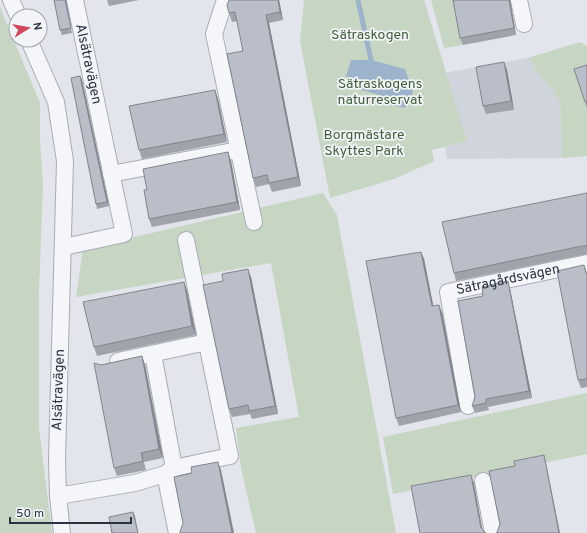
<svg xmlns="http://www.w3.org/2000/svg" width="587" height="533" font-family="Overpass,sans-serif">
<rect width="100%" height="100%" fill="#e2e5eb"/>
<!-- built -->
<path fill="#d0d4dd" d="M528,58L560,102L562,158L447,159L433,75Z"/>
<!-- green -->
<path fill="#c7d5c3" d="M304,0H424L467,141L432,150L434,161L394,179L330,198L300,41Z
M431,0H454L463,45L444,48Z
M0,7L40,103V140L43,184L39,292V428L52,533H0Z
M580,42L587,46V156L562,158L560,102L528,58Z
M323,193L337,215L396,533H256L241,468L236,428L299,417L271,263L76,297L83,249Z
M587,393V454L393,494L383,437Z"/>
<!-- water -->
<path fill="#9db3cb" d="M351,60H371L405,69L413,92L405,108L387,104L379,95L362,90L346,76Z"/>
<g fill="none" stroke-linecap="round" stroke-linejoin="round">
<!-- stream -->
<path stroke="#9db3cb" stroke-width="5" d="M358,0L371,60"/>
<!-- minor casing -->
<g stroke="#a7acb5" stroke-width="18">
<g id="minor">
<path d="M11,0L18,16"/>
<path d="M225,0L214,34L254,222"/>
<path d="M519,0L524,24"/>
<path d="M29,40L56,102L65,161L57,459L58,496L62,533"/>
<path d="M111,174L238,150"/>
<path d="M64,247L124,234L75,0"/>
<path d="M153,354L174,468"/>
<path d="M118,361L207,342"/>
<path id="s1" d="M468,406L448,292L587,263"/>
<path d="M165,474L177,533"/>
<path d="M483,481L493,533"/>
<path d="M58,496L135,483L165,474L174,468L230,456L186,240"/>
</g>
</g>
<!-- minor -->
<use href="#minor" stroke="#f5f6f9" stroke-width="16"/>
</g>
<!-- wall -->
<path fill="#9fa3ac" d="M54,0H66L72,33L62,35L60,30Z
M107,0H139L109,6Z
M279,0L283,20L269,23L301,186L272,192L269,184L256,187L253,178L243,51L237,21L232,22L229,13Z
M453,0H510L516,35L463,45L460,38Z
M504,62L507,70L514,110L486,114L483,106Z
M587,65V109L585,102Z
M80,76L82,80L109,206L97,209L96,204Z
M215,90L218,99L227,142L142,159L139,150Z
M228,152L231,161L240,210L152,227L149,219Z
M587,193V254L456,281L454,273Z
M421,252L424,259L433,306L442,312L461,412L399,426L396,418Z
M584,265L587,273V387L581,388L578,380Z
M251,277L278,414L252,419L250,414L232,417L229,409Z
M184,282L187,291L196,335L97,356L94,347Z
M510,289L532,398L488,407L489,410L475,413L472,406L475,397L483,296Z
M142,356L145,365L163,458L144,462L146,470L117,476L114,468L101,365Z"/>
<!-- shaded-wall -->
<path fill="#82858c" d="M65,0H66L72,33L71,28Z
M278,0H279L283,20L280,12Z
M509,0H510L516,35L514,28Z
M266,15L269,23L301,186L298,177Z
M504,62L507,70L514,110L511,101Z
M80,76L82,80L109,206L107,202Z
M215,90L218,99L227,142L224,134Z
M228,152L231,161L240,210L237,202Z
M421,252L424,259L435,314L432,306Z
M248,269L251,277L278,414L275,406Z
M508,281L510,289L532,398L529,391Z
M184,282L187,291L196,335L192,326Z
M439,305L442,312L461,412L458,405Z
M142,356L145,365L163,458L159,449Z
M544,455L546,463L560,533H559Z
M218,462L221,470L234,533H232Z
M471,475L474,483L483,533L481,528Z
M133,512L135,516L138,533Z"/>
<!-- building -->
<path fill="#b9bec8" stroke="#82858c" d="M54,0H65L71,28L60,30Z
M229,0H278L280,12L266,15L298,177L269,183L267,175L253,178L227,54L243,51L235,12L229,13L227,5Z
M453,0H509L514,28L460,38Z
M504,62L511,101L483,106L476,67Z
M587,65V102H585L574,69Z
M80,76L107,202L96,204L71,78Z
M215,90L224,134L139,150L129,106Z
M228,152L237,202L149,219L144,190H147L143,169Z
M587,193V246H582L454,273L442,222Z
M421,252L432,306L439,305L458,405L396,418L366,261Z
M584,265L586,273H587V379L578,380L557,271Z
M248,269L275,406L249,411L248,405L229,409L203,285L223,281L222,274Z
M508,281L529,391L486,399V403L472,406L475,397L458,301L483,296L482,287Z
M184,282L192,326L94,347L83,302Z
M142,356L159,449L141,453L143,461L114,468L94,363L101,365Z
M544,455L559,533H496L497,532L500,524L489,471L515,466L514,461Z
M218,462L232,533H180V532L183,523L174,477L192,473L191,467Z
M471,475L481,528L486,533H420L411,486Z
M133,512L138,533H112L109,517Z"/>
<g text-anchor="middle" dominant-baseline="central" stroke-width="3.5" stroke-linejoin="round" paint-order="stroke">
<!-- park labels -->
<g font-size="14" fill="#3e5f37" stroke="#f2f4f8">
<text x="370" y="35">Sätraskogen</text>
<text x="380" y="84">Sätraskogens<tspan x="380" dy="16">naturreservat</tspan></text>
<text x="364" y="135">Borgmästare<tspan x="364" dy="16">Skyttes Park</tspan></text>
</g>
<!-- street labels -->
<g font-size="14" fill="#2a3343" stroke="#f2f4f8">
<text transform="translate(88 64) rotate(78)">Alsätravägen</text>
<text stroke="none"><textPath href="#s1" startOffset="177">Sätragårdsvägen</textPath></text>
<text transform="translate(59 390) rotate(-88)">Alsätravägen</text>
</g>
</g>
<!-- north arrow -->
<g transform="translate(28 28) rotate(79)"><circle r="19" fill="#f2f4f8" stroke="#a2a7b0"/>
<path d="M0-3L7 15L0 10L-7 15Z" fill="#d0465a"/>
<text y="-6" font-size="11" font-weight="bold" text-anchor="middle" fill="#2a3343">N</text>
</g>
<!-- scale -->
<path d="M10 517v6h121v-6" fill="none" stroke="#2a3343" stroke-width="2"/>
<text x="16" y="517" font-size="12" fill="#2a3343" stroke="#f2f4f8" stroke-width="3" paint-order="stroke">50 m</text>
</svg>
